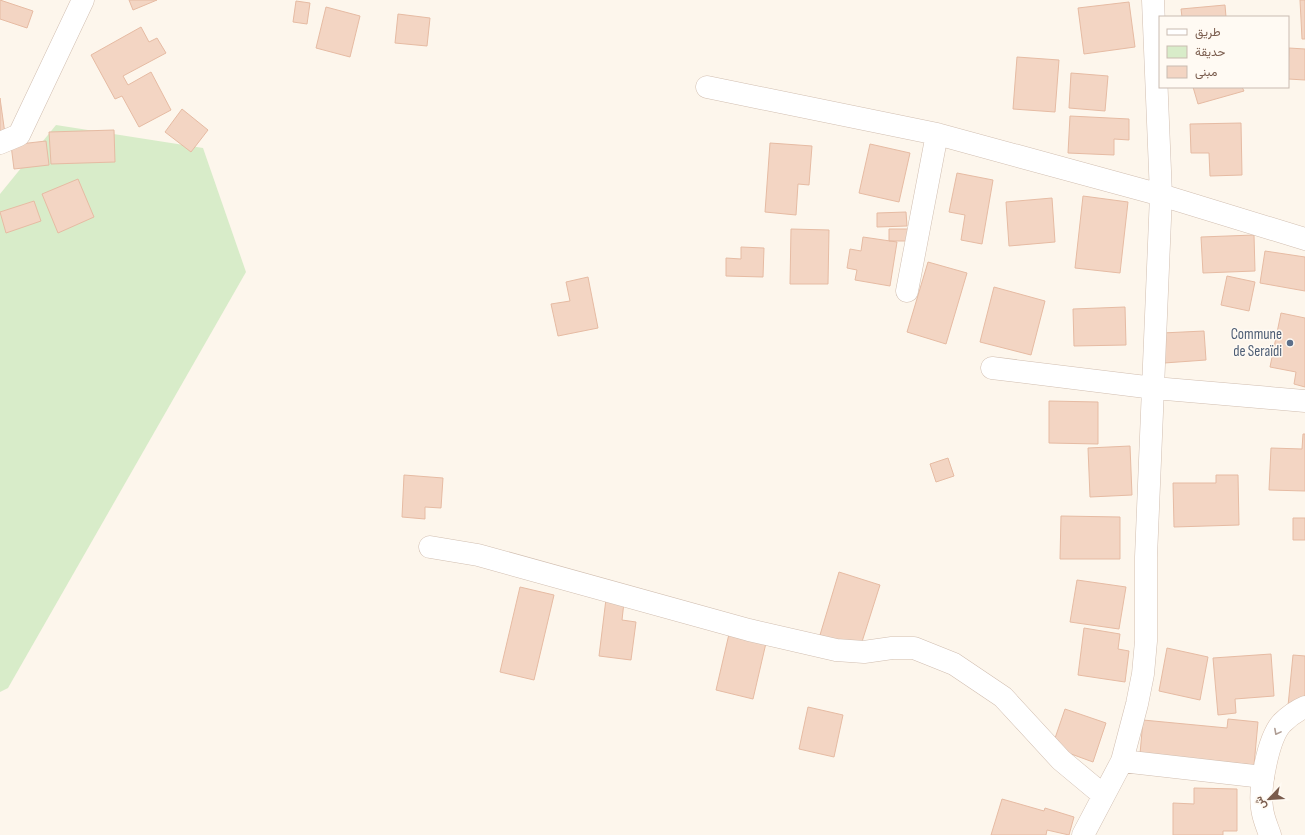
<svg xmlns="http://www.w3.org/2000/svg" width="1305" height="835" font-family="'Sofia Sans Condensed',Vazirmatn,sans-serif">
<rect width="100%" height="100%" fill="#fdf6ec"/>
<!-- green -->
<path fill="#d8ecc9" d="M56,125L203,148L246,272L8,688L0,692V194Z"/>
<!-- building -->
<path fill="#f3d5c3" stroke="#e6bba3" d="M0,0L33,11L27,28L0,19Z
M129,0H157L133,10Z
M1300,0H1305V39H1302Z
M296,1L310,3L307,24L293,22Z
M1129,2L1135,47L1084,54L1078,8Z
M1225,5L1226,17H1182L1181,9Z
M326,7L360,16L350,57L316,48Z
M398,14L430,18L427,46L395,43Z
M141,27L149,42L157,38L166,53L123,76L128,85L151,72L171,110L139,127L122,96L115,99L91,55Z
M1289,48L1305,49V80L1288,79Z
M1017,57L1059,60L1055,112L1013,109Z
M1071,73L1108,76L1105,111L1069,108Z
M1193,87H1242L1244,91L1198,104Z
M0,98L5,134L0,135Z
M182,109L208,130L191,152L165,132Z
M1070,116L1129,119V140L1114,139V155L1068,153Z
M1241,123L1242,175L1210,176L1209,153H1191L1190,124Z
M114,130L115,162L51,164L49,132Z
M46,141L49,165L14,169L11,145Z
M770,143L812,146L809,185L798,184L796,215L765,212Z
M870,144L910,153L899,202L859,193Z
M957,173L993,180L982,244L961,240L965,215L949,212Z
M78,179L94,217L58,233L42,194Z
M1083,196L1128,202L1120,273L1075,268Z
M1052,198L1055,242L1009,246L1006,202Z
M34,201L41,221L6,233L0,212Z
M906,212L907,226L877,227V213Z
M791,229L829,230L828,284H790Z
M889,229H909V241H889Z
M1254,235L1255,271L1203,273L1201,237Z
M863,237L897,242L890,286L855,280L857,270L847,268L850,249L861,251Z
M741,247L764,248L763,277L726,276V258L741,259Z
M1265,251L1305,257V291L1260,283Z
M928,262L967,273L946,344L907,332Z
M1227,276L1255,282L1249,311L1221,305Z
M588,277L598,328L558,336L551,304L570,301L566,282Z
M994,287L1045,301L1031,355L980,342Z
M1125,307L1126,345L1074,346L1073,309Z
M1281,313L1305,318V387L1294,384L1296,372L1270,367Z
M1204,331L1206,360L1164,363L1162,333Z
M1049,401L1098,402V444L1049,443Z
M1303,434H1305V491L1269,490L1271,448L1302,449Z
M1130,446L1132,495L1090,497L1088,448Z
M948,458L954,476L936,482L930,464Z
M404,475L443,478L441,508L425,507V519L402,517Z
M1216,475H1238L1239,525L1174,527L1173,483H1216Z
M1061,516L1120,517V559H1060Z
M1293,518H1305V540H1293Z
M839,572L880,585L860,648L820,635Z
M1077,580L1126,587L1119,629L1070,622Z
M520,587L554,595L534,680L500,672Z
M606,599L624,602L622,620L636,622L631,660L599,656Z
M1084,628L1120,634L1118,649L1129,651L1125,682L1078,675Z
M729,634L766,643L753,699L716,690Z
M1167,648L1208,657L1200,700L1159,691Z
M1271,654L1274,696L1235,699L1236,713L1218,715L1213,658Z
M1293,655L1305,656V696L1288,706Z
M808,707L843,715L834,757L799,749Z
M1065,709L1106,723L1093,762L1052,747Z
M1228,719L1258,722L1254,765L1140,754L1143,720L1227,728Z
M1194,788L1237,789V831H1223V835H1173V803L1194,804Z
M1002,799L1044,811L1045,808L1074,817L1069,835L1047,830L1046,835H991Z"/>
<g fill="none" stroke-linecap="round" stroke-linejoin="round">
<!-- minor casing -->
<g stroke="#d1beb0" stroke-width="23">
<path id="minor" d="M707,87L937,134L1161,195L1305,239
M0,143L19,135L83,0
M907,291L937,134
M992,368L1154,388L1305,401
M430,547L478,555L749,630L836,650L864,652L892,648H914L954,664L1003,697L1061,760L1103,795
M1122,761L1263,777
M1083,835L1122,761L1137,704L1143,674L1146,641V557L1161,195L1153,0"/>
</g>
<!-- secondary casing -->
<g stroke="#d6c0b0" stroke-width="23">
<path id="secondary" d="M1270,835C1267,826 1263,818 1262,808C1259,788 1268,738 1282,723C1288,717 1298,710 1305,707"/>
</g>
<!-- minor -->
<use href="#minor" stroke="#fff" stroke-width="22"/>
<!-- secondary -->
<use href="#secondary" stroke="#fff" stroke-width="22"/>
</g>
<!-- one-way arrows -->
<defs><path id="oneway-chevron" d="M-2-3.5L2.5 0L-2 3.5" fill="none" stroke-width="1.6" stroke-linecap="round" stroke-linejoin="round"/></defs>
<use stroke="#af9d94" href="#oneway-chevron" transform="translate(1277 732) rotate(118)"/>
<!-- markers -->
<circle fill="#5c6f8a" stroke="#fffaf3" stroke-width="1.5" cx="1290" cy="343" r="4"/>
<g text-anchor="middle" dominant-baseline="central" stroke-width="3" stroke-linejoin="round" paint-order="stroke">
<!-- service labels -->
<g font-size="15" fill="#4e5e75" stroke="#fffaf3" text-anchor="end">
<text x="1282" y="334">Commune<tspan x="1282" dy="17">de Seraïdi</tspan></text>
</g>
</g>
<!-- legend -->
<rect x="1159" y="16" width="130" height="72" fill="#fffaf3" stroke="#cabbb1"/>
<rect x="1167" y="29" width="20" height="6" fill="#ffffff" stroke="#cabbb1"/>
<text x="1195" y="36" font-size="12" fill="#7a5c4d">طريق</text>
<rect x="1167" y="46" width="20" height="12" fill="#d8ecc9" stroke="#cabbb1"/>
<text x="1195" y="56" font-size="12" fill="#7a5c4d">حديقة</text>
<rect x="1167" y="66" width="20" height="12" fill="#f3d5c3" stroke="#cabbb1"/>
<text x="1195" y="76" font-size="12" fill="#7a5c4d">مبنى</text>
<!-- north arrow -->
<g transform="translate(1269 799) rotate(245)" stroke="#fffaf3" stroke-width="3" paint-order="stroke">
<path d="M0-3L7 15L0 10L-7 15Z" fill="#7a5c4d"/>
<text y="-6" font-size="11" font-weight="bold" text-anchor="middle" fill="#7a5c4d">ش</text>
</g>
</svg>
